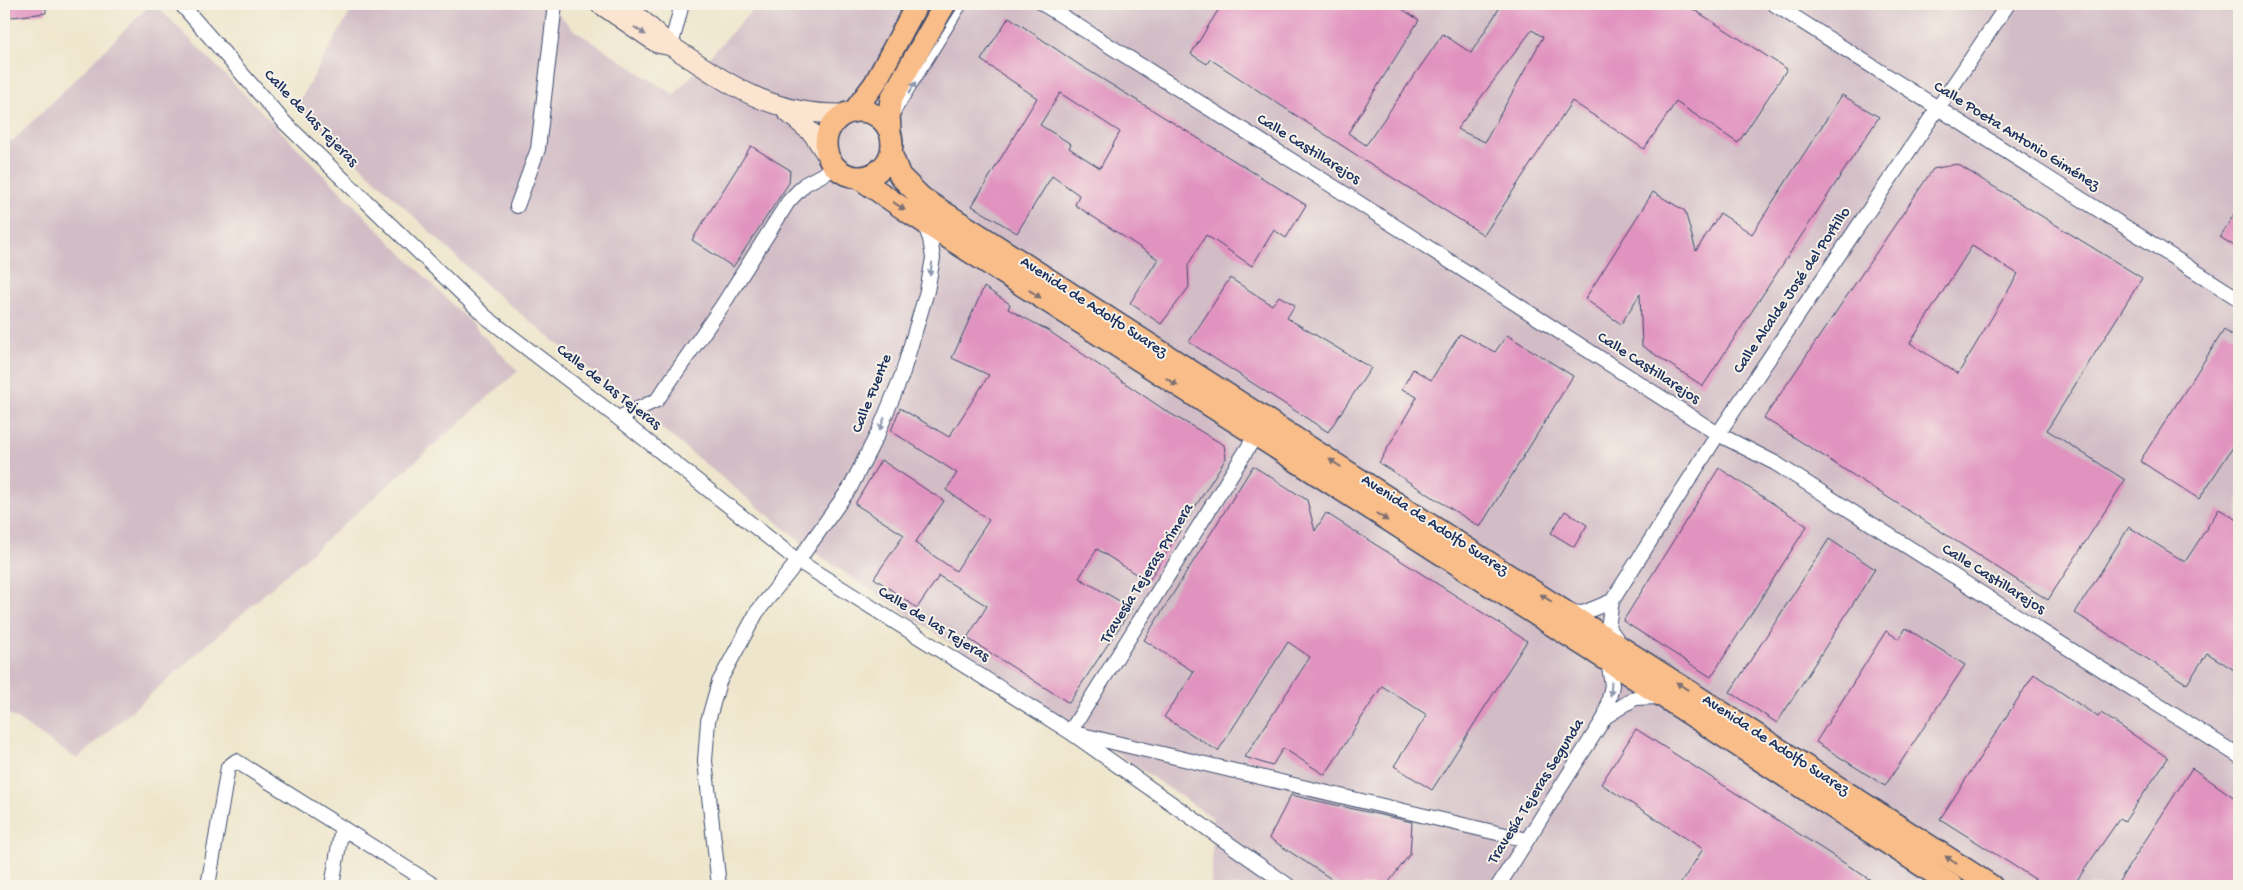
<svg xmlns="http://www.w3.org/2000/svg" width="2243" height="890" font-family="'Gochi Hand',sans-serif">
<rect width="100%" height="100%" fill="#f7f3e8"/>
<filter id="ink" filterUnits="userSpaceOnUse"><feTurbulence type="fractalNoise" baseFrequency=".02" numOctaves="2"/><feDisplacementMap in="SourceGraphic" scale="10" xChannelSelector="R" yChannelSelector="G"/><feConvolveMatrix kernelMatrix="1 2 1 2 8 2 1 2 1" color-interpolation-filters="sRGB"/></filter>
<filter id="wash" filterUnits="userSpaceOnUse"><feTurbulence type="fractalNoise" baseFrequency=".0096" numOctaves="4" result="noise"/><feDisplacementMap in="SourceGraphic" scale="20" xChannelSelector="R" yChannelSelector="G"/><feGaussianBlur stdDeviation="1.12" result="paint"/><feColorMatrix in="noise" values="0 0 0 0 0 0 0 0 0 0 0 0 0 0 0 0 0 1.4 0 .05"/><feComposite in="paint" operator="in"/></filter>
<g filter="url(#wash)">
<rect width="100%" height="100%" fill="#eee6cc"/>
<!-- industrial -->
<path fill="#d2bdc6" d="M151,4H155L518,371L77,759L4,711V139L13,141Z
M355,4H549L574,30L674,95L758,4H2239V886H1212V817L811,550L488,287L297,105Z"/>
<g id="blocks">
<!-- building -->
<path fill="#e193bf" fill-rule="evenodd" d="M4,4H46V13L4,18Z
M1222,4H1394L1419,20L1348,133L1366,145L1443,34L1471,53L1502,4H1685L1787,69L1738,143L1676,102L1644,149L1572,101L1484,235L1358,156L1210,59L1207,64L1191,54ZM1532,30L1543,37L1485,142L1457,129Z
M1009,17L1078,64L1306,205L1286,238L1274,230L1252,266L1206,235L1188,265L1189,287L1161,324L1130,303L1158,259L1075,205L1079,195L1052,176L1017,233L972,206L1037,98L981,60ZM1060,93L1120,132L1100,168L1069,148L1071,144L1040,125Z
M1842,95L1879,117L1703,386L1642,346L1640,294L1621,324L1585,299L1653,192L1685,211L1696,251L1720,213L1752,234Z
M751,146L790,170L789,183L733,267L692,240Z
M1957,164L2142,278L2047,430L2125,480L2048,600L1764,418L1933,169ZM1972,246L2018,274L1958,374L1910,343Z
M2239,206V249L2220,237Z
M1230,278L1272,305L1279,296L1295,305L1287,318L1371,368L1328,432L1189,342Z
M984,287L1010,304L1008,309L1049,331L1166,411L1224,445L1226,458L1148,582L1097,549L1079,578L1132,608L1069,703L967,638L987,606L939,576L917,608L874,578L904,535L855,504L881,460L944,501L915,543L956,571L989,520L946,490L957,473L891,431L900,408L949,437L989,375L952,358Z
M2224,330L2239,340V438L2199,499L2140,461Z
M1460,334L1495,352L1507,335L1573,376L1480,527L1379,463L1417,397L1402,389L1413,369L1431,380Z
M1253,466L1307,500L1315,531L1326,513L1527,641L1432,790L1394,766L1427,715L1382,686L1325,775L1283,748L1272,766L1245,757L1310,657L1288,642L1218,751L1164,717L1194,672L1144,640Z
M1719,468L1807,526L1711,677L1623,621Z
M2219,509L2239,521V673L2207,653L2187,684L2075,613L2129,527L2185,562Z
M1565,511L1587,525L1574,547L1551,533Z
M1829,539L1875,569L1777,723L1730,692Z
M1906,628L1965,665L1885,786L1816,742L1886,631L1899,639Z
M2034,674L2098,717L2101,713L2168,758L2125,821L2120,818L2073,886H2046L1940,819Z
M1636,729L1880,886H1679L1703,849L1601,784Z
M2192,768L2239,801V886H2116Z
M1291,795L1412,822L1410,854L1386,886H1342L1269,838Z"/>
</g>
</g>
<g filter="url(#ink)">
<use href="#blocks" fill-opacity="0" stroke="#3b4a6e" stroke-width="1"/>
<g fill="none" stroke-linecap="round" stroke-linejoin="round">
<!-- lane casing -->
<g stroke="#3b4a6e" stroke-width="9">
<path id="lane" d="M897,112L964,4"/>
</g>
<!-- street casing -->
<g stroke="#3b4a6e" stroke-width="16">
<path id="street" d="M181,4L285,123L486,317L618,418L798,561L1070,732L1289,886
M1043,4L1342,192L1718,434L1775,463L2239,756
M1774,4L2239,299
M671,46L682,4
M517,206L538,149L555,4
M618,418L657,400L722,306L788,202L805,184L835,168
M1568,612L1583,613L1612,601
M1619,642L1608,627L1612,601L1718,434L2008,4
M1605,717L1635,698L1660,697
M1070,732L1256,435
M1078,734L1527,840
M208,886L228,767L236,761L435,886
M332,886L342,827
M719,886L705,761L708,721L719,682L757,612L798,561L850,488L878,433L902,375L927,291L933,258L930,239L924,223
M1498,886L1605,717L1612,685L1608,661"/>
</g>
<!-- secondary casing -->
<g stroke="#3b4a6e" stroke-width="21">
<path id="secondary" d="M600,4L657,43L671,46L624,4
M671,46C731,85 769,115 844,114
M786,111L813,134L828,157"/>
</g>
<!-- primary casing -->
<g stroke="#3b4a6e" stroke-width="24">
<path id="primary" d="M826 144a33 33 0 1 1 66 0a33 33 0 1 1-66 0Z
M854,111L875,83L917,4
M890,131L889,112L891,99L945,4
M891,153L900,176L922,198L1992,886
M859,178L911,214L1608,661L1953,886"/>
</g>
<!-- lane -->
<use href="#lane" stroke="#fff" stroke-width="7"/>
<!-- street -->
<use href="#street" stroke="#fff" stroke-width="14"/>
<!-- secondary -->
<use href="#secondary" stroke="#fce5d0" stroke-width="19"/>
<!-- primary -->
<use href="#primary" stroke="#f8bd89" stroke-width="21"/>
</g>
<!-- one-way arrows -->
<defs><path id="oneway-solid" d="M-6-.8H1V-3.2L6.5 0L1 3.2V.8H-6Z" transform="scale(1.25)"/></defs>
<use fill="#8c8a97" href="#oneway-solid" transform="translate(640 31) rotate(34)"/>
<g fill="#8d97ae">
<use href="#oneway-solid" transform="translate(912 88) rotate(-58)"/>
<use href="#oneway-solid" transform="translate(931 269) rotate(100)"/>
<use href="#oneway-solid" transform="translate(882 424) rotate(112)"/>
<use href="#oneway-solid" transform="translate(1611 689) rotate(94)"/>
</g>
<g fill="#7e6f71">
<use href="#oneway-solid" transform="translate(899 206) rotate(33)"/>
<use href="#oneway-solid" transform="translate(1035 294) rotate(33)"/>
<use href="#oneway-solid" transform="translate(1172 382) rotate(33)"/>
<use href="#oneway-solid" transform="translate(1335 463) rotate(-147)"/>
<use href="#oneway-solid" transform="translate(1382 517) rotate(33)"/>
<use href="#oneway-solid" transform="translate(1546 598) rotate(-147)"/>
<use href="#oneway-solid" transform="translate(1682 686) rotate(-147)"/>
<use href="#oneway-solid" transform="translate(1951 860) rotate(-147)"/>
</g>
</g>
<g text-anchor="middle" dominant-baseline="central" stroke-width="4" stroke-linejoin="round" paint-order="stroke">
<!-- street labels -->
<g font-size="16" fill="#1b2f5e" stroke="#f7f3e8">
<text transform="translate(310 119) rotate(46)">Calle de las Tejeras</text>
<text transform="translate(2016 137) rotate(32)">Calle Poeta Antonio Giménez</text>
<text transform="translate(1308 150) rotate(32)">Calle Castillarejos</text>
<text transform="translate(1793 291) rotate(-56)">Calle Alcalde José del Portillo</text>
<text transform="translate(1093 308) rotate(33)">Avenida de Adolfo Suarez</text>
<text transform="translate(1648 369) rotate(33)">Calle Castillarejos</text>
<text transform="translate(608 388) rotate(38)">Calle de las Tejeras</text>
<text transform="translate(873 394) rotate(-68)">Calle Fuente</text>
<text transform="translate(1434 526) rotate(33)">Avenida de Adolfo Suarez</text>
<text transform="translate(1148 574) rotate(-58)">Travesía Tejeras Primera</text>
<text transform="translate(1993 580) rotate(32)">Calle Castillarejos</text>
<text transform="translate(933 625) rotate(32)">Calle de las Tejeras</text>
<text transform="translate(1775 746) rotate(33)">Avenida de Adolfo Suarez</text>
<text transform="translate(1537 792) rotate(-58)">Travesía Tejeras Segunda</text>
</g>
</g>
<!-- margin -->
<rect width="2243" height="890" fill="none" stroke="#f7f3e8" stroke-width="20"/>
</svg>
